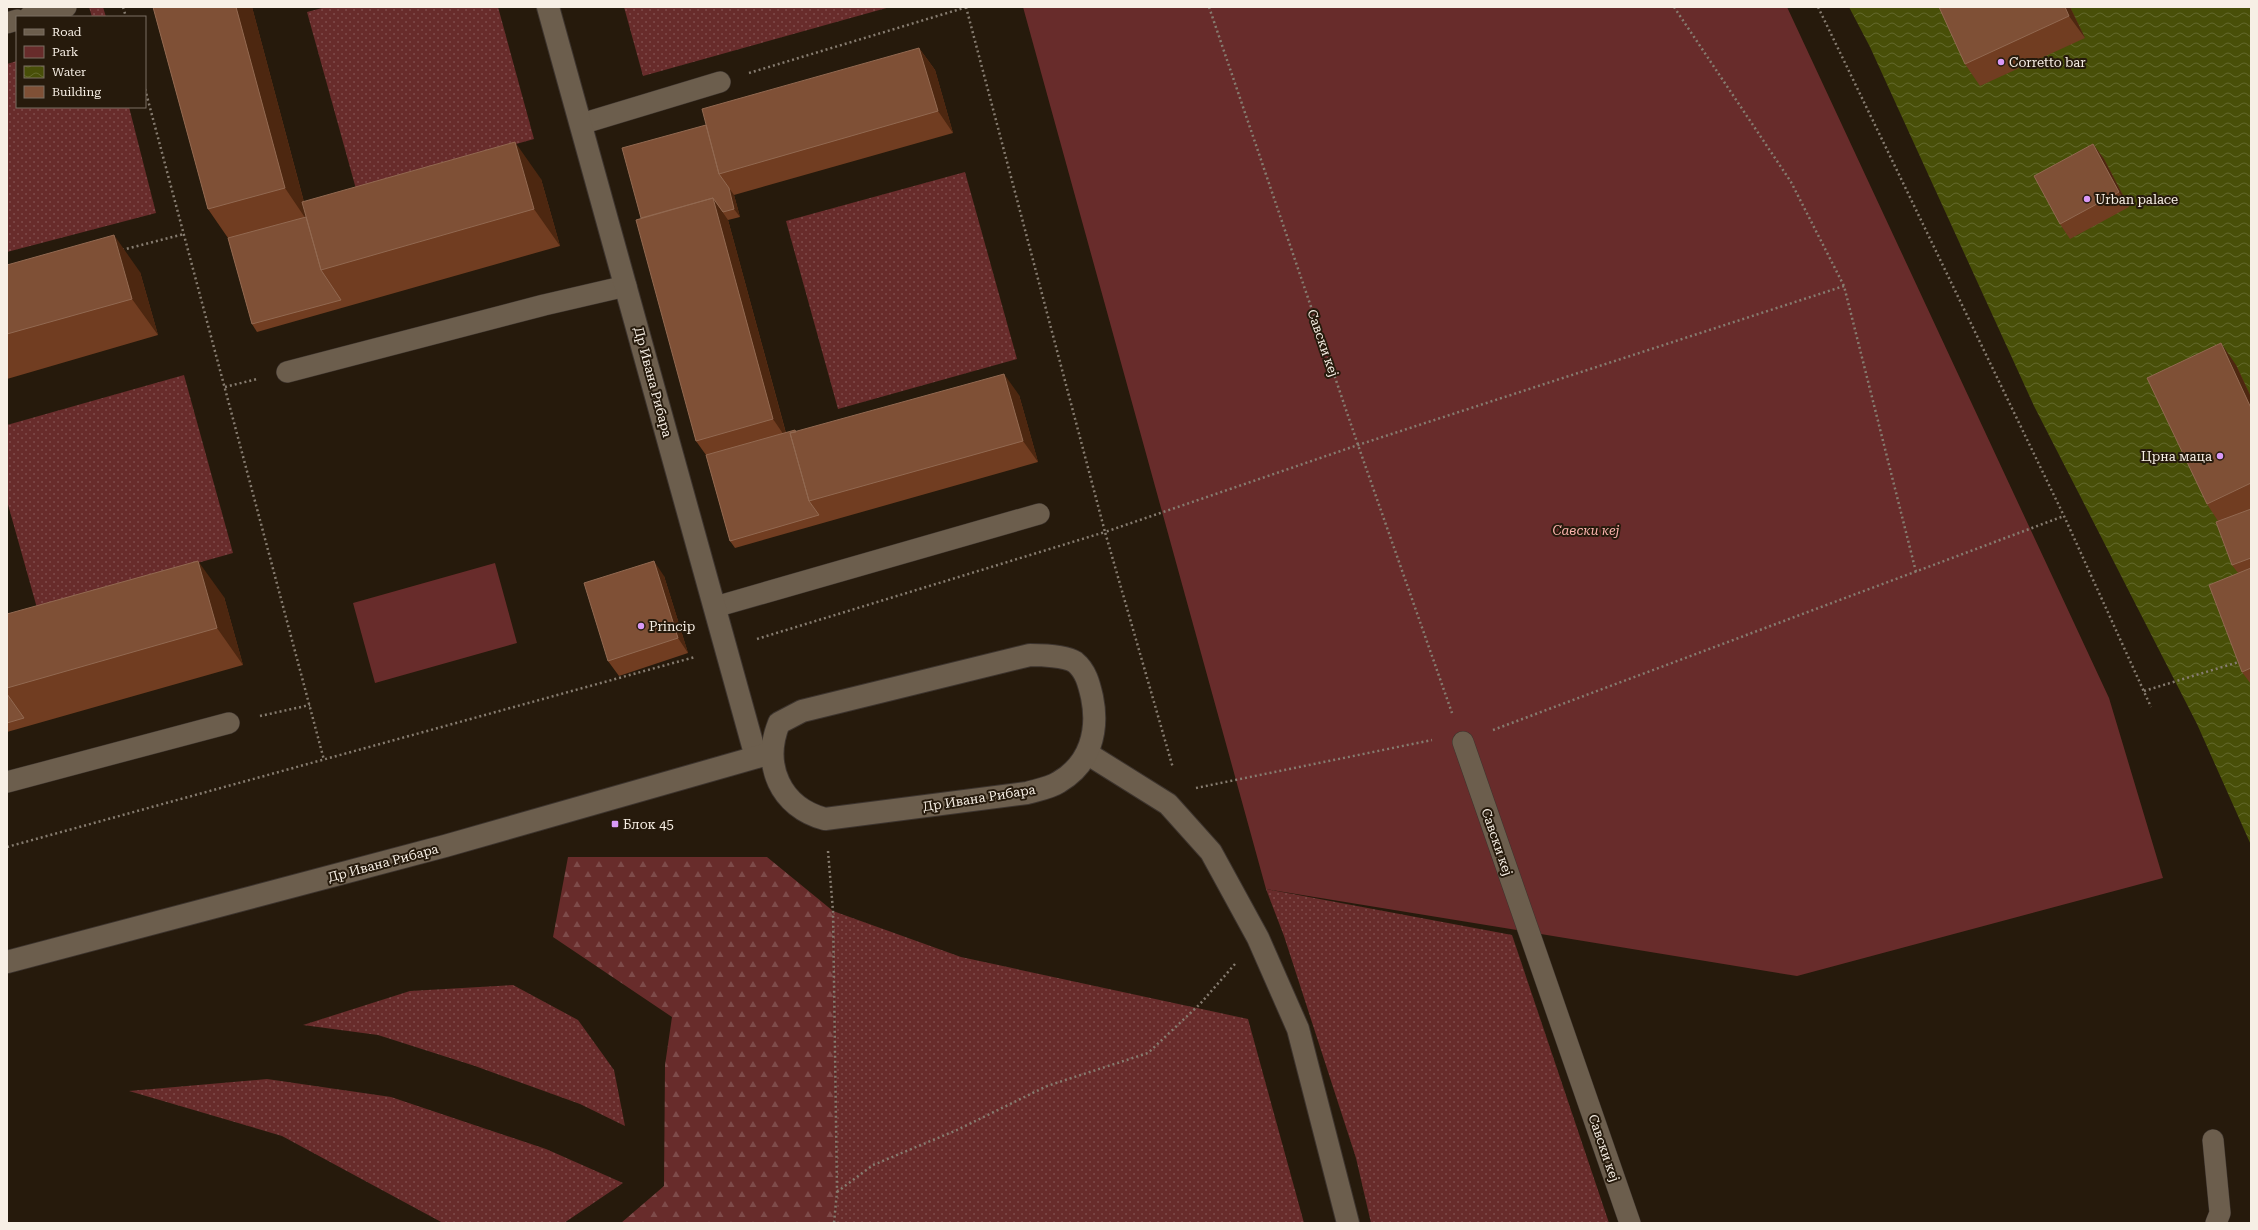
<svg xmlns="http://www.w3.org/2000/svg" width="2258" height="1230" font-family="'Roboto Serif',serif">
<defs>
<pattern id="grass-dots" width="8" height="8" patternUnits="userSpaceOnUse"><rect width="8" height="8" fill="#682c2b"/><path d="M2 2h.1M6 6h.1" fill="none" stroke="#7e4b4a" stroke-width="1.8" stroke-linecap="round"/></pattern>
<pattern id="forest-firs" width="22" height="20" patternUnits="userSpaceOnUse"><rect width="22" height="20" fill="#682c2b"/><path d="M5 1l3.5 6h-7zM16 11l3.5 6h-7z" fill="#7e4b4a"/></pattern>
<pattern id="water-waves" width="16" height="10" patternUnits="userSpaceOnUse"><rect width="16" height="10" fill="#484f08"/><path d="M0 5q4-4 8 0t8 0" fill="none" stroke="#63692c"/></pattern>
</defs>
<rect width="100%" height="100%" fill="#261a0c"/>
<!-- grass -->
<path fill="url(#grass-dots)" d="M89,7H103L106,17H92Z
M326,7H498L534,139L356,189L307,12Z
M624,7H890L643,76Z
M17,61V107H129L156,213L7,252V64Z
M965,172L1017,359L838,409L786,221Z
M184,375L233,553L37,608L7,501V425Z
M1266,889L1512,935L1609,1223H1371L1356,1158L1284,936Z
M833,911L961,957L1248,1019L1304,1223H834L837,1192Z
M513,985L578,1020L614,1070L625,1126L580,1104L475,1066L378,1035L303,1025L410,991Z
M267,1079L391,1097L546,1149L623,1183L564,1223H443L282,1136L129,1091Z"/>
<!-- forest -->
<path fill="url(#forest-firs)" d="M568,857H767L833,911L837,1192L834,1223H621L664,1186L665,1065L672,1017L553,937Z"/>
<!-- green -->
<path fill="#682c2b" d="M1023,7H1787L2109,698L2163,878L1797,976L1266,889Z
M495,563L517,643L375,683L353,603Z"/>
<!-- water -->
<path fill="url(#water-waves)" d="M1849,7H2251V845L2197,724L2034,406L1870,47Z"/>
<g fill="none" stroke-linecap="round" stroke-linejoin="round">
<!-- lane casing -->
<g stroke="#3d342e" stroke-width="22">
<path id="lane" d="M29,17L66,7
M7,23L17,20
M581,124L720,82
M287,372L544,305L626,286
M715,607L1039,514
M1463,742L1630,1223
M7,782L229,723
M2213,1140L2220,1213L2216,1223"/>
</g>
<!-- street casing -->
<g stroke="#3d342e" stroke-width="24">
<path id="street" d="M548,7L756,757
M1088,754L1168,804L1211,852L1258,938L1298,1029L1348,1223"/>
</g>
<!-- secondary casing -->
<g stroke="#3d342e" stroke-width="24">
<path id="secondary" d="M1030,655C1041,655 1066,656 1075,662C1086,671 1089,684 1092,697C1099,731 1090,764 1059,782C1050,788 1037,790 1027,793L825,819C780,807 762,765 779,723L802,711Z
M7,962L445,846L771,753"/>
</g>
<!-- path -->
<path stroke="#867c70" stroke-width="2.5" stroke-dasharray="2 3" stroke-linecap="butt" d="M123,7L126,17
M966,7L1105,532L1358,445L1844,286
M1209,7L1358,445L1452,713
M1674,7L1791,182L1844,286L1916,572
M1818,7L2064,516L2151,707
M749,73L967,7
M145,89L324,760
M122,250L184,234
M225,387L257,379
M757,639L1105,532L1173,768
M2144,691L2242,661
M260,716L310,705
M1493,730L2064,516
M1196,788L1432,740
M7,847L695,657
M828,851L833,911L837,1192L834,1223
M837,1192L873,1165L957,1130L1047,1086L1148,1053L1200,1004L1235,964"/>
<!-- lane -->
<use href="#lane" stroke="#6c5e4d" stroke-width="21"/>
<!-- street -->
<use href="#street" stroke="#6c5e4d" stroke-width="22"/>
<!-- secondary -->
<use href="#secondary" stroke="#6c5e4d" stroke-width="22"/>
</g>
<!-- wall -->
<path fill="#713d21" d="M153,7H252L304,202L541,179L560,246L257,332L252,324L228,238L208,209Z
M2070,7L2085,38L1980,86L1965,64Z
M919,48L935,70L953,133L734,195L740,217L728,220L786,433L796,432L1019,395L1038,462L735,548L730,541L706,455L696,441L641,218L706,125Z
M2093,144L2104,159L2129,207L2070,239L2060,224Z
M7,265L140,272L158,335L7,379Z
M2236,365L2251,397V684L2242,672L2238,573L2232,565L2218,521L2207,504Z
M664,576L688,653L619,676L608,661Z
M224,597L243,665L7,732V614Z"/>
<!-- shaded-wall -->
<path fill="#4d2710" d="M236,7H252L310,225L285,188Z
M2065,7H2070L2085,38L2069,16Z
M919,48L935,70L953,133L938,111Z
M515,142L541,179L560,246L534,209Z
M2093,144L2104,159L2129,207L2119,192Z
M729,188L734,195L740,217L734,209Z
M713,198L728,220L788,441L773,419Z
M114,235L140,272L158,335L132,299Z
M2221,343L2236,365L2251,397V408Z
M1004,374L1019,395L1038,462L1023,441Z
M198,561L224,597L243,665L217,628Z
M654,561L664,576L688,653L678,638Z"/>
<!-- building -->
<path fill="#7f5036" stroke="#926951" d="M153,7H236L285,188L208,209Z
M1939,7H2065L2069,16L1965,64Z
M919,48L938,111L719,174L702,109Z
M706,125L719,174L729,188L734,209L723,212L713,198L641,218L622,148Z
M515,142L534,209L321,270L302,202Z
M2093,144L2119,192L2060,224L2034,176Z
M713,198L773,419L696,441L636,220Z
M306,217L321,270L341,300L252,324L228,238Z
M114,235L132,299L7,334V265Z
M2221,343L2251,408V483L2207,504L2147,378Z
M1004,374L1023,441L809,501L790,433Z
M795,430L796,432L790,433L809,501L819,515L730,541L706,455Z
M2251,509V558L2232,565L2216,522Z
M198,561L217,628L7,688V614Z
M654,561L678,638L608,661L584,583Z
M2251,568V668L2242,672L2209,585Z
M7,694L24,718L7,723Z"/>
<!-- markers -->
<g fill="#d99af7" stroke="#261a0c" stroke-width="1.5">
<circle cx="2001" cy="62" r="4"/>
<circle cx="2087" cy="199" r="4"/>
<circle cx="2220" cy="456" r="4"/>
<circle cx="641" cy="626" r="4"/>
<rect x="611" y="820" width="8" height="8" rx="2"/>
</g>
<g text-anchor="middle" dominant-baseline="central" stroke-width="4" stroke-linejoin="round" paint-order="stroke">
<!-- poi labels -->
<g font-size="13" fill="#f7efe5" stroke="#261a0c" text-anchor="start">
<text x="2009" y="62">Corretto bar</text>
<text x="2095" y="199">Urban palace</text>
<text x="2212" y="456" text-anchor="end">Црна маца</text>
<text x="649" y="626">Princip</text>
<text x="623" y="824">Блок 45</text>
</g>
<!-- street labels -->
<g font-size="13" fill="#f7efe5" stroke="#261a0c">
<text transform="translate(1323 343) rotate(71)">Савски кеј</text>
<text transform="translate(653 382) rotate(75)">Др Ивана Рибара</text>
<text transform="translate(979 798) rotate(-9)">Др Ивана Рибара</text>
<text transform="translate(1497 842) rotate(71)">Савски кеј</text>
<text transform="translate(383 863) rotate(-15)">Др Ивана Рибара</text>
<text transform="translate(1604 1148) rotate(71)">Савски кеј</text>
</g>
<!-- park labels -->
<g font-size="13" font-style="italic" fill="#fbb4ae" stroke="#261a0c">
<text x="1586" y="530">Савски кеј</text>
</g>
</g>
<!-- border -->
<rect width="2258" height="1230" fill="none" stroke="#f7efe5" stroke-width="16"/>
<!-- legend -->
<rect x="16" y="16" width="130" height="92" fill="#261a0c" stroke="#7a6f63"/>
<rect x="24" y="29" width="20" height="6" fill="#6c5e4d" stroke="#7a6f63"/>
<text x="52" y="36" font-size="12" fill="#f7efe5">Road</text>
<rect x="24" y="46" width="20" height="12" fill="#682c2b" stroke="#7a6f63"/>
<text x="52" y="56" font-size="12" fill="#f7efe5">Park</text>
<rect x="24" y="66" width="20" height="12" fill="url(#water-waves)" stroke="#7a6f63"/>
<text x="52" y="76" font-size="12" fill="#f7efe5">Water</text>
<rect x="24" y="86" width="20" height="12" fill="#7f5036" stroke="#7a6f63"/>
<text x="52" y="96" font-size="12" fill="#f7efe5">Building</text>
</svg>
